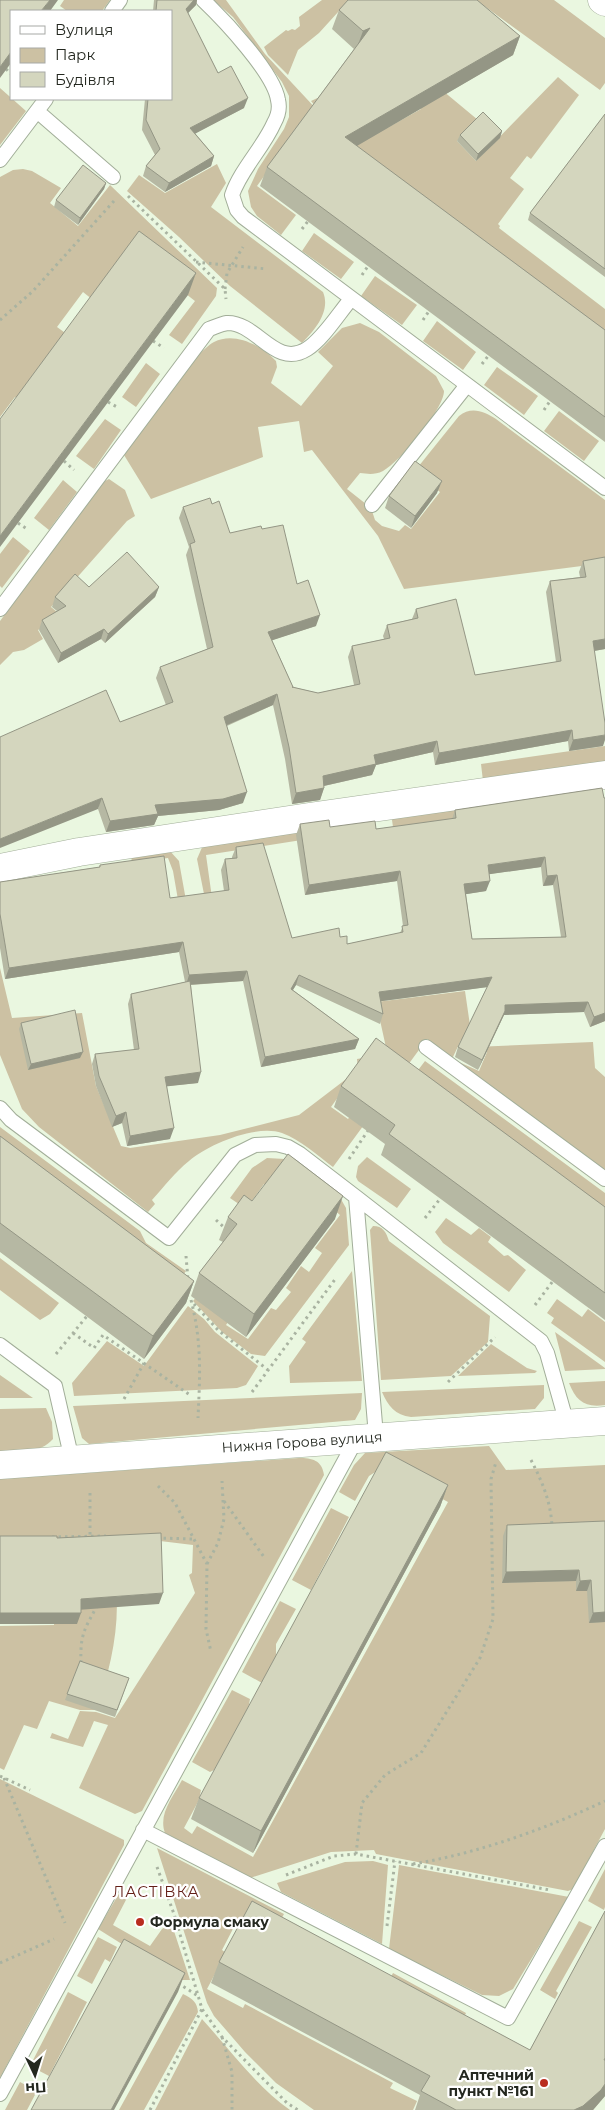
<svg xmlns="http://www.w3.org/2000/svg" width="605" height="2110" font-family="Montserrat,sans-serif">
<rect width="100%" height="100%" fill="#eaf7e0"/>
<!-- green -->
<path fill="#ccc1a3" d="M64,0H110L102,11H67L60,6Z
M213,0H226L265,54L319,112L300,126L257,186L296,215L281,235L257,216L251,207L248,191L258,169L284,129L289,117V96L282,82L233,17Z
M322,0H349L319,33L298,50L288,75L268,55L264,47L286,30L288,31L292,29L295,30L300,26L299,17Z
M476,0H554L605,38V83L600,90Z
M419,71L478,120L457,141L476,161L558,77L579,95L531,159L527,156L510,178L524,189L498,224L500,226L499,228L605,309V352L336,153L320,112L311,101L358,79L387,128L421,109Z
M0,88L26,111L0,145Z
M217,164L226,183L211,207L323,292C331,311 315,330 302,343L230,286L179,237L127,191L139,175L165,193Z
M23,169L32,171L61,188L50,203L78,226L110,185L217,288L216,296L182,344L169,335L195,301L131,251L93,300L83,292L57,327L68,335L21,400L15,397L0,417V177L13,170Z
M314,233L354,262L341,279L302,251Z
M375,276L417,305L402,325L361,296Z
M437,321L476,352L463,370L423,341Z
M360,323L379,332L436,376L444,391C444,409 400,462 383,471C375,475 368,474 360,473L347,489L371,508L375,520L382,526L399,531L405,525L411,529L440,492L414,472L459,416C471,406 484,411 496,419L605,500V563L404,589L378,536L312,450L304,452L299,421L258,427L263,457L151,499L124,455L198,355C203,351 208,345 214,342C235,331 262,346 276,361L277,367L271,383L301,406L333,366L318,352L342,328Z
M146,363L160,374L136,407L122,397Z
M497,367L538,396L524,415L484,385Z
M559,411L599,441L584,461L544,431Z
M105,419L121,430L94,469L76,456Z
M109,479L125,490L135,516L127,521L51,607L63,617L56,619L38,630L43,639L24,650L13,652L0,665V621L103,482Z
M63,480L77,492L49,530L34,518Z
M13,537L30,551L2,588L0,586V554Z
M605,746V762L483,781L481,764Z
M453,806L472,817L393,827L391,813Z
M284,830L327,836L206,855L213,905L205,899L197,859L203,845Z
M169,850L179,861L180,867L194,945L186,946L173,871L168,858L132,863L131,855Z
M0,968L12,1018L82,1013L96,1086L121,1146L130,1148L220,1135L299,1115L358,1070L357,1059L363,1058L369,1087L354,1075L331,1107L348,1119L370,1091L387,1086L382,1054L387,1052L376,1002L465,991L473,1046L461,1040L452,1059L479,1071L487,1052L474,1047L593,1042L595,1068L605,1077V1172L489,1085L460,1066L427,1039L333,1167C318,1156 301,1140 282,1133C257,1124 208,1144 189,1161C175,1172 164,1187 152,1200L155,1204L148,1212L39,1127L22,1109L0,1055Z
M425,1061L605,1193V1227L378,1123Z
M0,1127L140,1231L146,1243L186,1271L174,1288L0,1159Z
M367,1157L411,1189L397,1208L358,1181L356,1177L358,1166Z
M267,1158L285,1159L338,1194L346,1208L349,1245L265,1356L251,1354L222,1332L193,1301L198,1295L230,1319L226,1325L248,1339L271,1308L276,1310L291,1292L286,1288L301,1266L309,1272L322,1253L315,1248L340,1215L320,1198L269,1189L264,1184L246,1209L230,1198L252,1168Z
M446,1218L471,1235L479,1228L491,1237L488,1242L504,1256L508,1255L526,1270L509,1292L443,1243L435,1232Z
M373,1226C383,1226 386,1232 389,1241L490,1316L488,1342L451,1376L381,1380L370,1230Z
M0,1258L59,1303L50,1314L40,1320L0,1290Z
M352,1271L362,1381L290,1383L289,1366L306,1342L302,1339Z
M557,1299L582,1317L588,1309L605,1322V1362L551,1323L554,1318L547,1313Z
M188,1306L204,1319L215,1332L258,1366L246,1385L237,1388L74,1396L72,1383L107,1341L144,1366Z
M555,1332L605,1368V1369L565,1371Z
M491,1344L527,1368L537,1371L535,1373L458,1376Z
M0,1375L33,1398H0Z
M605,1381V1405C585,1408 576,1401 569,1383Z
M544,1385V1398L535,1409L411,1417C395,1415 388,1406 382,1392Z
M362,1393L361,1409L355,1420L89,1444L82,1438L73,1406Z
M46,1408L52,1422L53,1439C40,1454 19,1451 0,1452V1409Z
M489,1446L506,1470L605,1465V1829L573,1889L568,1891L376,1854L374,1850L331,1852L250,1878L165,1833C158,1814 173,1797 182,1780L201,1790L199,1800L184,1828L192,1834L197,1826L253,1857L448,1502L383,1467L369,1476L355,1501L339,1492L354,1465L365,1453Z
M299,1458C312,1458 322,1460 324,1475L142,1811L135,1814L79,1788L108,1725L94,1721L83,1747L50,1738L52,1733L68,1739L80,1711L96,1712L115,1718L195,1593L189,1575L192,1573L193,1545L160,1541L0,1545V1479Z
M331,1508L349,1517L311,1590L292,1580Z
M55,1550L116,1587C120,1629 110,1671 96,1710H80L49,1701L37,1729L24,1725L4,1770L0,1768V1626L54,1625Z
M280,1601L296,1609L276,1644V1658L262,1683L242,1672Z
M232,1690L250,1699L248,1710L214,1770L210,1772L192,1762Z
M0,1779L124,1840V1845L0,2078Z
M157,1848L284,1914L275,1930L235,1925L222,1950L226,1953L207,1989L243,2008L245,2004L393,2083L390,2088L417,2101L413,2110H314L276,2083L245,2052L214,2016L207,2003Z
M373,1861L388,1865L382,1944L281,1892L277,1883L345,1862Z
M399,1865L569,1897L513,1989L499,1996L482,1995L389,1949Z
M605,1869V1907L604,1910L588,1901Z
M120,1892L128,1896L113,1925L150,1946L162,1929L168,1925L173,1928L190,1980H179L98,1929Z
M579,1921L592,1927L556,1991L558,1993L555,1999L540,1990Z
M98,1937L117,1947L110,1962L105,1959L92,1984L77,1976Z
M393,1973L466,2013L459,2028L383,1992Z
M68,1992L87,2002L49,2076L30,2066Z
M183,1994C193,1999 197,2002 198,2012L144,2110H119Z
M202,2019C231,2051 255,2085 290,2110H155Z
M20,2082L37,2091L27,2110H5Z"/>
<g fill="none" stroke-linecap="round" stroke-linejoin="round">
<!-- service casing -->
<g stroke="#a2ae99" stroke-width="16">
<path id="service" d="M203,0C224,20 274,73 278,100C280,108 278,116 274,123C263,148 241,169 232,195L237,210L243,217L605,488
M112,11L120,0
M37,111L113,177
M0,160L46,99
M372,505L467,385
M0,609L209,329C215,327 221,324 227,323C257,322 275,369 307,349C323,339 339,313 351,299
M426,1047L605,1179
M0,1108L11,1120L169,1238L235,1155L255,1145L276,1144L288,1147L300,1154L356,1197L376,1436
M356,1197L541,1341L547,1353L567,1424
M0,1345L55,1386L72,1460
M143,1830L508,2018L605,1846
M0,2094L357,1438"/>
</g>
<!-- minor casing -->
<g stroke="#a2ae99" stroke-width="29">
<path id="minor" d="M602,0L605,2
M0,868L79,852L309,817L605,775
M0,1465L605,1421"/>
</g>
<!-- path -->
<path stroke="#a9b3a1" stroke-width="3" stroke-dasharray="2.5 4" stroke-linecap="butt" d="M6,69L11,74
M128,196L225,289L226,299
M302,229L308,221
M196,262L267,269
M362,275L368,266
M225,289L227,273L243,247
M0,320L33,291L114,201
M423,320L429,311
M153,341L164,348
M482,364L488,356
M108,402L119,408
M544,410L550,401
M64,461L74,470
M18,523L27,529
M349,1159L369,1129
M425,1218L440,1199
M216,1220L226,1229
M186,1256L188,1280
M191,1300C202,1343 200,1375 198,1418
M194,1304L218,1330L268,1370
M535,1305L553,1281
M73,1333L94,1348L103,1335L190,1395
M56,1354L87,1316
M448,1382L495,1337
M252,1392L336,1278
M124,1399L144,1363
M531,1460C542,1481 551,1502 552,1527
M158,1486L175,1503L207,1564L206,1629L211,1652
M224,1501L264,1557
M52,1537L106,1536
M157,1538L194,1539
M90,1541V1490
M207,1564L218,1543L224,1519L222,1481
M81,1663C80,1635 84,1630 97,1606
M0,1776L30,1790
M4,1778L65,1923
M356,1854L362,1803L385,1775L421,1753L480,1658L493,1619L491,1479L496,1462
M413,1864C479,1853 545,1829 605,1801
M157,1867L174,1914L202,2009L222,2037L287,2103L298,2110
M286,1875L334,1856L356,1854L550,1890
M387,1926L395,1861
M0,1963L54,1939
M178,1983L198,1996
M222,2037L232,2072V2110
M150,2110L202,2009"/>
<!-- service -->
<use href="#service" stroke="#fff" stroke-width="14"/>
<!-- minor -->
<use href="#minor" stroke="#fff" stroke-width="28"/>
</g>
<!-- wall -->
<path fill="#b6b8a3" fill-rule="evenodd" d="M154,0H197L196,5L188,13L218,73L244,108L195,133L214,156L211,166L165,192L143,176L146,166L155,155L142,130L145,99H171V11H153Z
M348,0H477L520,36L513,55L356,146L605,330V442L260,186L267,167L354,49L332,29L339,10Z
M605,114V277L528,220L530,213Z
M502,131L500,138L476,161L457,141L460,135Z
M106,183L104,189L78,225L54,207L56,200Z
M437,493L411,528L385,508L389,496Z
M212,504L230,533L262,529L297,584L316,626L272,640L293,687L318,693L354,685L348,657L352,646L384,639L383,636L387,625L412,619L416,609L475,675L556,662L546,592L550,581L580,577L579,572L583,561L605,649L594,651L603,746L569,751L568,741L435,765L433,752L376,765L372,775L324,786V788L320,800L292,804L285,759L273,705L227,726L243,803L219,810L158,816L154,825L106,832L98,809L120,722L166,705L156,678L160,667L207,649L186,555L189,547L179,518L183,507Z
M89,587H159L155,597L105,643L101,639L58,663L39,630L42,620L57,611L52,607L55,597Z
M602,788L605,1021L590,1027L584,1012L504,1015L478,1070L455,1057L458,1047L487,987L381,1001L383,1014L380,1024L296,985L293,990L359,1039L355,1049L261,1067L243,981L191,985L198,1083L167,1086L170,1139L127,1146L122,1123L112,1127L96,1086L92,1064L95,1054L134,1050L128,1004L131,994L185,982L179,952L5,979L0,948V882L99,867L100,865L170,898L224,891L221,870L225,859H232V857L236,847L292,938L340,937L347,944L400,933L403,926L397,881L305,895L296,835L300,824L330,827L376,829L452,819L455,810ZM541,867L543,886L553,885L561,937L472,939L466,894L486,891L489,874Z
M21,1023L80,1058L28,1070L19,1029Z
M341,1086L605,1207V1320L381,1155L385,1144L334,1107Z
M0,1136L194,1281L186,1303L144,1359L0,1252Z
M252,1201L335,1219L246,1337L191,1296L199,1273L223,1242L219,1240L228,1217Z
M448,1485L440,1507L253,1853L191,1819L199,1798Z
M605,1521V1622L589,1623L587,1591H576V1581L502,1583L503,1536L507,1525Z
M80,1661L129,1678L115,1717L65,1700Z
M605,1911V2096L593,2110H415L420,2095L211,1983L219,1962L530,2050Z"/>
<!-- shaded-wall -->
<path fill="#949685" d="M50,0H58L50,11H41Z
M194,0H197L196,5L182,19L186,9Z
M370,28L356,50L363,31Z
M520,36L513,55L338,157L345,137Z
M11,52V63L0,78V67Z
M248,98L244,108L187,138L190,128Z
M502,131L500,138L476,161L478,154Z
M214,156L211,166L165,192L169,183Z
M106,183L104,189L78,225L80,218Z
M196,273L188,295L0,547V536Z
M442,481L437,493L411,528L415,516Z
M159,587L155,597L105,643L108,634Z
M320,615L316,626L264,643L268,632Z
M104,629L101,639L58,663L61,653Z
M605,639V649L588,652L593,641Z
M277,694L273,705L220,728L224,717Z
M572,730L568,741L435,765L439,753Z
M605,735V740L603,746L569,751L573,740Z
M437,741L433,752L376,765L372,775L319,787L323,776L374,755Z
M324,788L320,800L292,804L296,793Z
M247,792L243,803L219,810L158,816L154,825L106,832L110,821L155,805Z
M102,798L98,809L0,848V839Z
M545,857L541,867L484,875L488,865Z
M400,871L397,881L305,895L309,885Z
M557,875L553,885L543,886L547,876Z
M490,881L486,891L461,895L464,884Z
M183,942L179,952L5,979L9,968Z
M247,971L243,981L186,985L189,975Z
M299,975L296,985L287,999L291,989Z
M492,977L488,987L375,1002L379,992Z
M588,1002L584,1012L504,1015L478,1070L505,1005Z
M605,1013V1021L590,1027L594,1017Z
M359,1039L355,1049L261,1067L265,1057Z
M83,1052L80,1058L28,1070L31,1064Z
M201,1072L198,1083L161,1087L165,1077Z
M126,1112L122,1123L112,1127L116,1116Z
M174,1128L170,1139L127,1146L130,1136Z
M343,1196L335,1219L246,1337L254,1314Z
M194,1281L186,1303L144,1359L153,1336Z
M448,1485L440,1507L253,1853L261,1831Z
M579,1570L576,1581L502,1583L506,1572Z
M591,1580L587,1591H576L580,1581Z
M163,1593L159,1604L77,1610L81,1599Z
M605,1612V1622L589,1623L593,1613Z
M0,1613H81L77,1624H0Z
M185,1973L178,1992L114,2110H111Z
M605,2084V2096L593,2110H574Z"/>
<!-- building -->
<path fill="#d4d6be" stroke="#949685" fill-rule="evenodd" d="M0,0H50L41,11H11V52L0,67Z
M157,0H194L186,9L218,73L231,66L248,98L190,128L214,156L169,183L146,166L160,149L146,120L148,99H171V11H156Z
M348,0H477L520,36L345,137L605,330V417L267,167L370,28L363,31L339,10Z
M483,112L502,131L478,154L460,135Z
M605,114V269L530,213Z
M83,165L106,183L80,218L56,200Z
M139,231L196,273L0,536V419Z
M415,461L442,481L415,516L389,496Z
M210,498L212,504L219,501L230,533L261,526L262,529L283,525L297,584L308,580L320,615L268,632L293,687H292L318,693L360,684L352,646L390,638L387,625L418,618L416,609L456,599L475,675L561,661L550,581L586,577L583,561L605,557V639L593,641L605,723V735L573,740L572,730L439,753L437,741L374,755L376,764L323,776L324,788L296,793L289,747L277,694L224,717L247,792L223,799L155,805L158,814L110,821L102,798L0,839V737L106,690L120,722L173,702L160,667L213,647L190,544L195,542L183,507Z
M127,552L159,587L108,634L104,629L61,653L42,620L66,606L55,597L75,574L89,587Z
M602,788L604,798H605V1013L594,1017L588,1002L505,1005V1011L482,1060L458,1047L492,977L379,992L383,1014L299,975L291,989L359,1039L265,1057L247,971L189,975L183,942L9,968L0,914V882L100,867V865L164,856L170,898L229,890L225,859L237,858L236,847L263,843L292,938L339,928L340,937L347,936V944L403,932L402,926L408,925L400,871L309,885L300,824L329,820L330,827L375,821L376,829L456,818L455,810ZM545,857L547,876L557,875L566,937L472,939L464,884L490,881L488,865Z
M190,981L201,1072L165,1077L174,1128L130,1136L126,1112L116,1116L99,1076L95,1054L139,1049L131,994Z
M75,1010L83,1052L31,1064L21,1023Z
M376,1038L605,1207V1293L389,1134L395,1125L341,1086Z
M0,1136L194,1281L153,1336L0,1223Z
M288,1154L343,1196L254,1314L199,1273L237,1224L228,1217L244,1195L252,1201Z
M386,1452L448,1485L261,1831L199,1798Z
M605,1521V1612L593,1613L591,1580L580,1581L579,1570L506,1572L507,1525Z
M161,1533L163,1593L81,1599V1613H0V1536H57V1538Z
M80,1661L129,1678L117,1710L67,1694Z
M252,1901L530,2050L605,1911V2058L604,2060H605V2084L601,2090L583,2106L574,2110H456L421,2091L430,2076L219,1962Z
M124,1939L185,1973L111,2110H31Z"/>
<!-- markers -->
<g fill="#b92c1f" stroke="#fff" stroke-width="2">
<circle cx="140" cy="1922" r="5"/>
<circle cx="544" cy="2083" r="5"/>
</g>
<g text-anchor="middle" dominant-baseline="central" stroke-width="4.5" stroke-linejoin="round" paint-order="stroke">
<!-- street labels -->
<g font-size="14" fill="#242820" stroke="#fff">
<text transform="translate(302 1442) rotate(-4)">Нижня Горова вулиця</text>
</g>
<!-- poi labels -->
<g font-size="14" font-weight="bold" fill="#242820" stroke="#fff" text-anchor="start">
<text x="150" y="1922">Формула смаку</text>
<text x="534" y="2075" text-anchor="end">Аптечний<tspan x="534" dy="16">пункт №161</tspan></text>
</g>
<!-- neighbourhood labels -->
<g font-size="15" letter-spacing="1" fill="#631f17" stroke="#fff">
<text x="156" y="1891">ЛАСТІВКА</text>
</g>
</g>
<!-- legend -->
<rect x="10" y="10" width="162" height="90" fill="#ffffff" stroke="#a7a9a6"/>
<rect x="20" y="26" width="25" height="8" fill="#ffffff" stroke="#a7a9a6"/>
<text x="55" y="35" font-size="15" fill="#242820">Вулиця</text>
<rect x="20" y="48" width="25" height="15" fill="#ccc1a3" stroke="#a7a9a6"/>
<text x="55" y="60" font-size="15" fill="#242820">Парк</text>
<rect x="20" y="72" width="25" height="15" fill="#d4d6be" stroke="#a7a9a6"/>
<text x="55" y="85" font-size="15" fill="#242820">Будівля</text>
<!-- north arrow -->
<g transform="translate(35 2075) rotate(176)" stroke="#ffffff" stroke-width="4" paint-order="stroke">
<path d="M0-4L9 19L0 12L-9 19Z" fill="#242820"/>
<text y="-8" font-size="14" font-weight="bold" text-anchor="middle" fill="#242820">Пн</text>
</g>
</svg>
